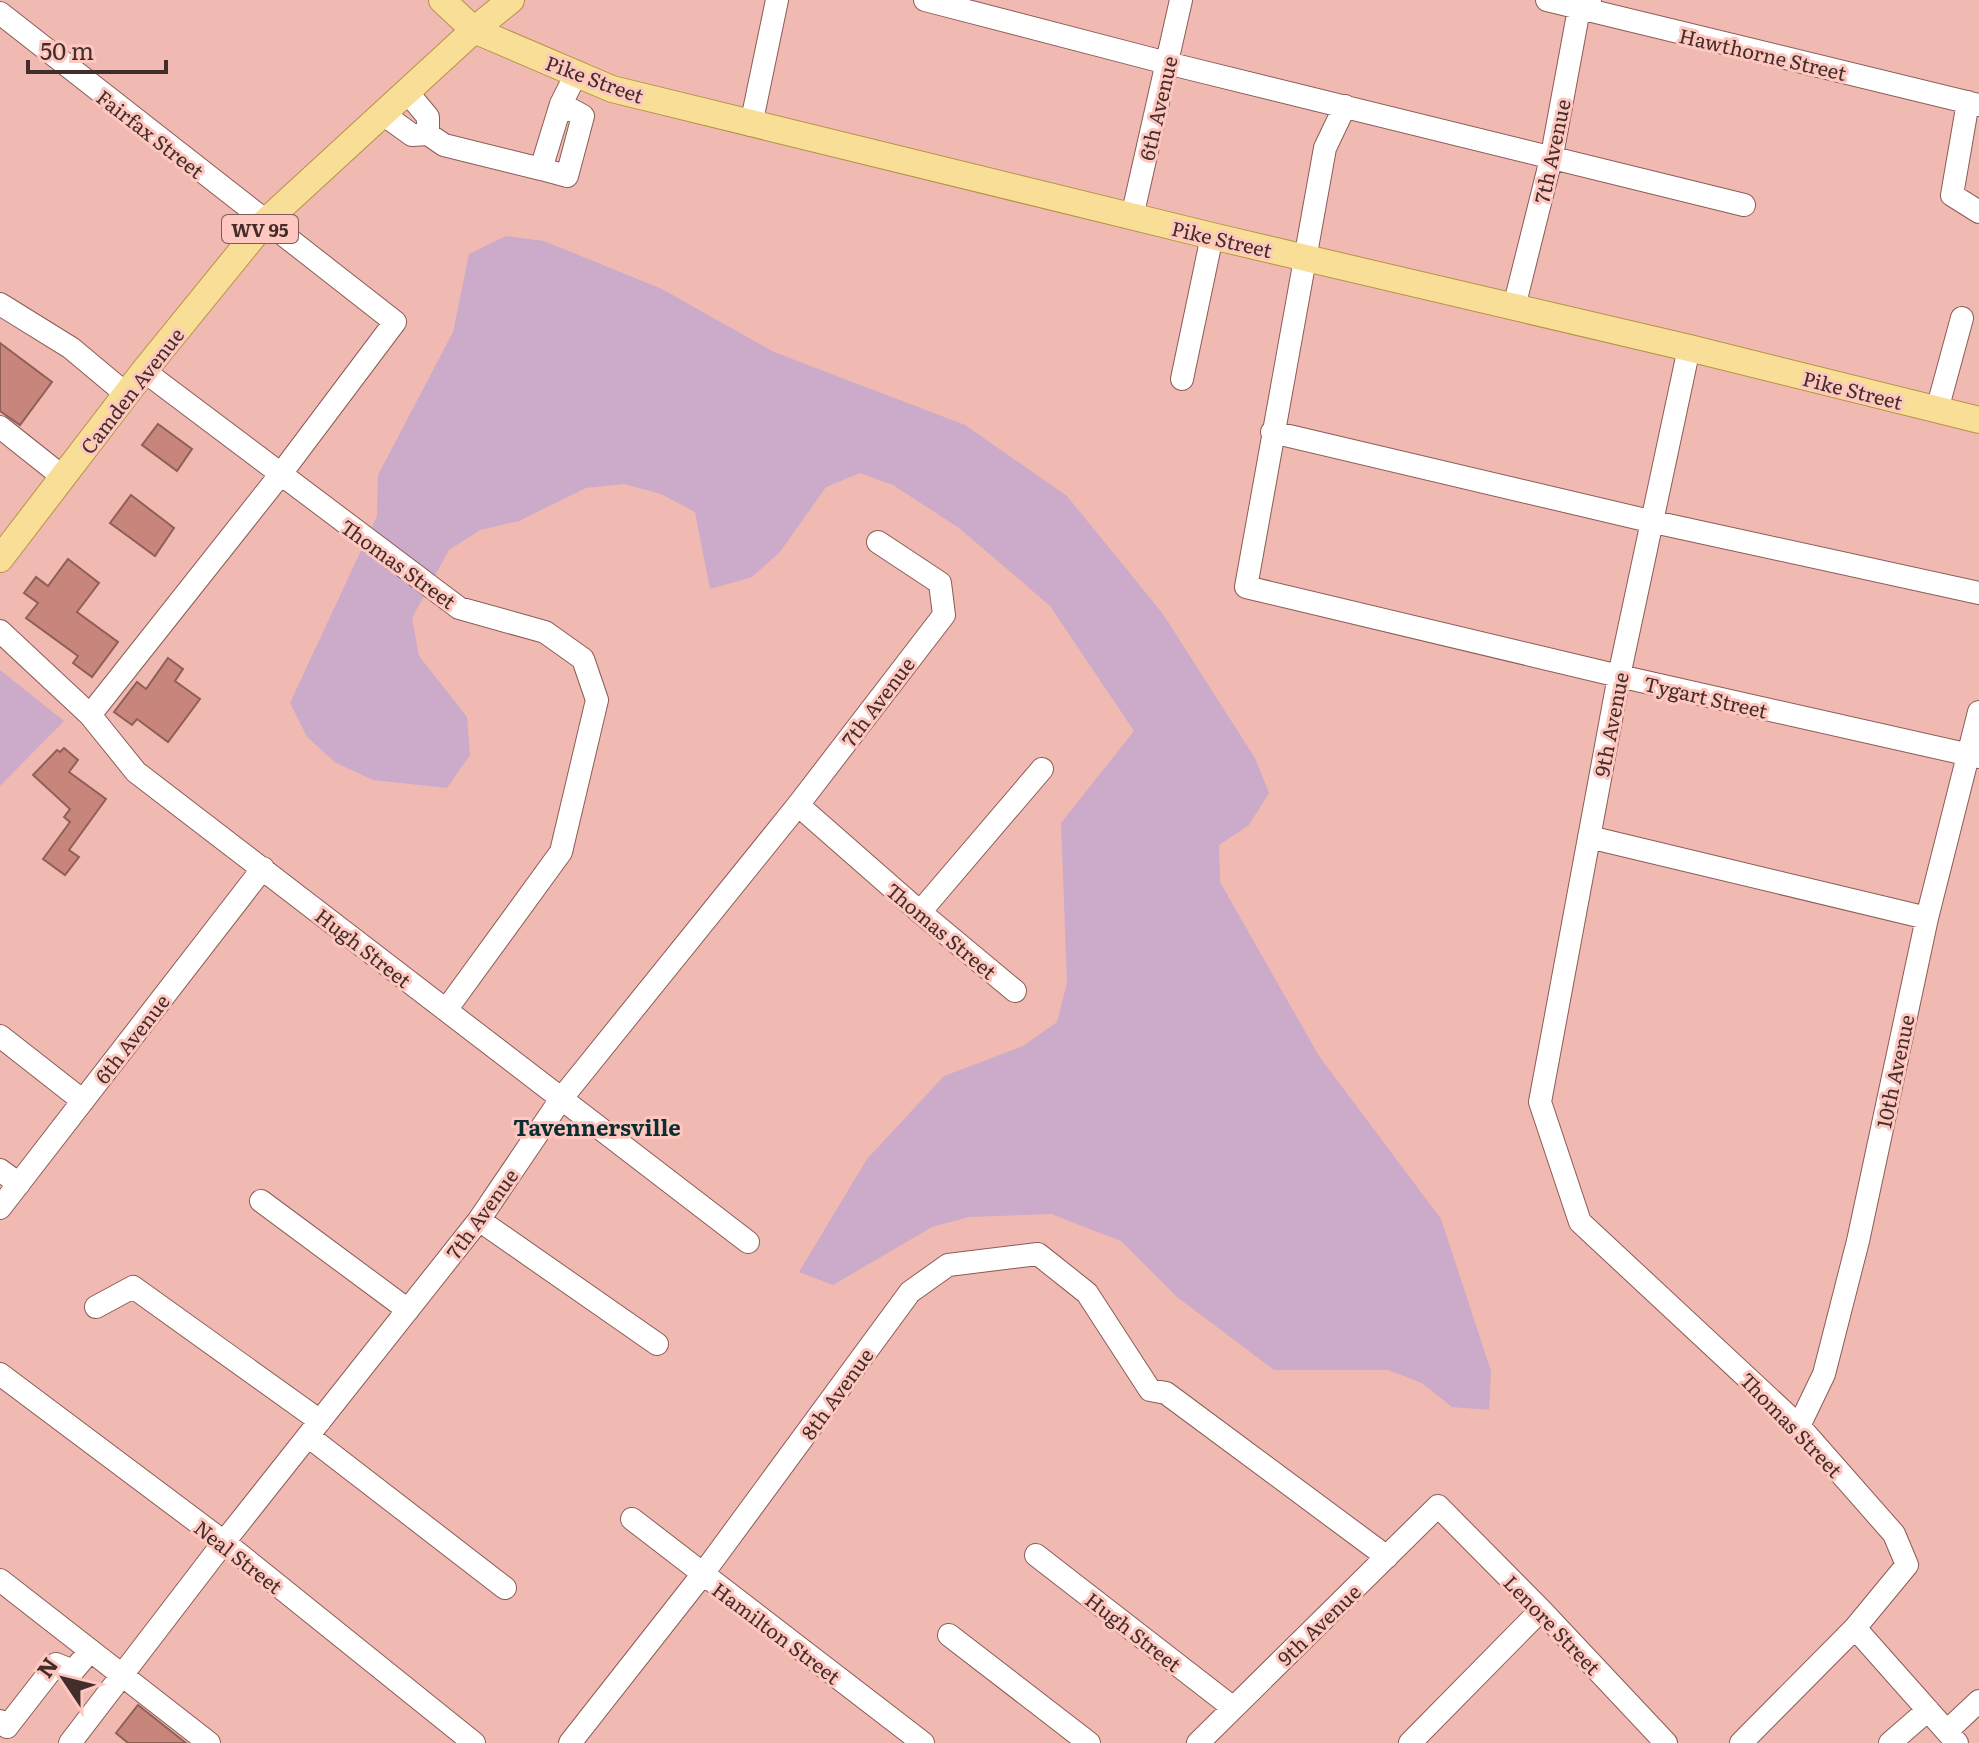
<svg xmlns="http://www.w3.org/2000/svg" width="1979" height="1743" font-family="Literata,serif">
<rect width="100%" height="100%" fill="#f0bab2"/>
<!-- green -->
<path fill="#ccaac9" d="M506,236L544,241L662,289L774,352L965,425L1067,496L1163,614L1255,758L1269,793L1249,825L1219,845L1220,882L1319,1056L1441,1219L1491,1371L1489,1410L1452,1407L1422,1383L1388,1370H1274L1177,1297L1121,1241L1051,1214L969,1217L932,1227L833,1285L799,1272L867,1159L944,1076L1023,1046L1057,1022L1067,983L1061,823L1134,731L1050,606L959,528L893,485L860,473L826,487L780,552L752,577L710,589L695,512L661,494L624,484L586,488L519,521L480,530L449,550L412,618L419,656L467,717L470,755L447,788L373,780L336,763L307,737L290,703L377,516L378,475L453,332L469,254Z
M0,670L64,721L0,786Z"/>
<!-- building -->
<path fill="#c7857b" stroke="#8f5f58" stroke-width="2" d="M0,343L52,382L20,425L0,411Z
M158,424L192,449L177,471L142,445Z
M131,495L174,528L155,556L110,523Z
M68,559L99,583L77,612L118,642L92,677L73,663L78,656L26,618L38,603L24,593L36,577L48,586Z
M168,658L183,669L175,681L200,699L168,742L137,719L132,725L114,712L137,682L146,689Z
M64,748L78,760L69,772L106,799L69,850L79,857L65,875L43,859L70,822L64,817L70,809L33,775L57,750L60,752Z
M138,1705L167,1728L186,1743H128L116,1733Z"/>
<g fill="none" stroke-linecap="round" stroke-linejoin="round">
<!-- minor casing -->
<g stroke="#8b5c55" stroke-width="24">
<path id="minor" d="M925,0L1167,63L1744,205
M1547,0L1979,105
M0,13L395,322L280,475L90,715
M407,92L428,117V134
M1968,102L1952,195L1979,212
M561,104L583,116L567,176L541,169L561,104L576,74
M1345,106L1325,148L1246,587L1619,676L1979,757
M383,114L412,135L428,134L444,145L541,169
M751,125L777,0
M1132,217L1181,0
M0,304L71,348L126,394
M1514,307L1552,155L1579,9L1590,2
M1689,348L1619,676L1540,1102L1580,1222L1799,1426L1894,1534L1907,1565L1855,1628L1741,1743
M144,371L459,608L545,632L583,659L597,700L561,852L446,1010
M1182,379L1212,236
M1937,410L1962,318
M0,427L63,477
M1272,432L1654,522L1979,593
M0,631L90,715L136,772L748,1242
M798,805L920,912L1015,991
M1589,837L1927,918
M920,912L1042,769
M0,1036L83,1101
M0,1170L19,1184
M261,1201L408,1310
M0,1208L263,868
M479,1220L657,1344
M96,1307L133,1287L320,1421
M0,1374L224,1542L474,1743
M1799,1426L1824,1374L1858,1241L1927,918L1979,712
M308,1436L505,1588
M632,1519L923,1743
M1036,1555L1232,1707
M0,1580L209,1743
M1855,1628L1957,1743
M949,1635L1089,1743
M0,1721L7,1727L56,1664L73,1671L90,1651
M1947,1731L1979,1701
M70,1743L224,1542L479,1220L561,1099L798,805L944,615L940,583L878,542
M570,1743L702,1575L910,1292L948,1265L1038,1254L1087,1293L1150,1390L1166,1393L1387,1557
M1198,1743L1438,1506L1541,1610L1666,1743
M1410,1743L1541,1610
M1890,1743L1928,1710"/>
</g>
<!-- major casing -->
<g stroke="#b69244" stroke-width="28">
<path id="major" d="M442,0L474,30L612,89L1212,236L1689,348L1979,420
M0,559L144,371L265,222L474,30L511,0"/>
</g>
<!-- minor -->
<use href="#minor" stroke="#fff" stroke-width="22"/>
<!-- major -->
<use href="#major" stroke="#f8de97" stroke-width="26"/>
</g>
<g text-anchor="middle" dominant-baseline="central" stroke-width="6" stroke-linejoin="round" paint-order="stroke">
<!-- shield labels -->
<rect fill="#fec7bf" stroke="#7b5c57" stroke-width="2" x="222" y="215" width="76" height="28" rx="6"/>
<g font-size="18" font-weight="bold" fill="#432e2b">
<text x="260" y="229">WV 95</text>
</g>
<!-- street labels -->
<g font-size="20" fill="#432e2b" stroke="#fec7bf">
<text transform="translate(1763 53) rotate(13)">Hawthorne Street</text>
<text transform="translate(595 78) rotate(20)">Pike Street</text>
<text transform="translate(1157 108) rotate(-77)">6th Avenue</text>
<text transform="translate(151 133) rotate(38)">Fairfax Street</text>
<text transform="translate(1551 151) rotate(-78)">7th Avenue</text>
<text transform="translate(1222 238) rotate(13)">Pike Street</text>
<text transform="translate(1853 389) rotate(14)">Pike Street</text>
<text transform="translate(131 390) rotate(-52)">Camden Avenue</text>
<text transform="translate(399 563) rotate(36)">Thomas Street</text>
<text transform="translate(1706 696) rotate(13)">Tygart Street</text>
<text transform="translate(877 701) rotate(-53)">7th Avenue</text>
<text transform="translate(1610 724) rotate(-79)">9th Avenue</text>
<text transform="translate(942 930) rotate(40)">Thomas Street</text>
<text transform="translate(364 947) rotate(38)">Hugh Street</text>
<text transform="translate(131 1038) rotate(-52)">6th Avenue</text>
<text transform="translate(1894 1071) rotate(-78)">10th Avenue</text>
<text transform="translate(481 1213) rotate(-54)">7th Avenue</text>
<text transform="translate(836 1393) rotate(-54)">8th Avenue</text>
<text transform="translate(1792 1424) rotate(46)">Thomas Street</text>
<text transform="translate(239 1556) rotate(38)">Neal Street</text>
<text transform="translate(1318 1624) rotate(-44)">9th Avenue</text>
<text transform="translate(1553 1624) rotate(46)">Lenore Street</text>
<text transform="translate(1134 1631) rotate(38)">Hugh Street</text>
<text transform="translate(777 1632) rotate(37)">Hamilton Street</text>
</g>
<!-- neighbourhood labels -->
<g font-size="22" font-weight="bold" fill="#0b2e33" stroke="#fec7bf">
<text x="597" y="1126">Tavennersville</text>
</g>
</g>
<!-- north arrow -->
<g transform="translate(64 1679) rotate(305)" stroke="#fec7bf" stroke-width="6" paint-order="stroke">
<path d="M0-6L14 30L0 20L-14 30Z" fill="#432e2b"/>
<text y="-12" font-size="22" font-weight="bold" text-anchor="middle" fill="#432e2b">N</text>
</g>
<!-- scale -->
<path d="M28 60v12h138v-12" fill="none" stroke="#432e2b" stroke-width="4"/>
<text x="40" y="60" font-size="24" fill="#432e2b" stroke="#fec7bf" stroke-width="6" paint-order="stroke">50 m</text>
</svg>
